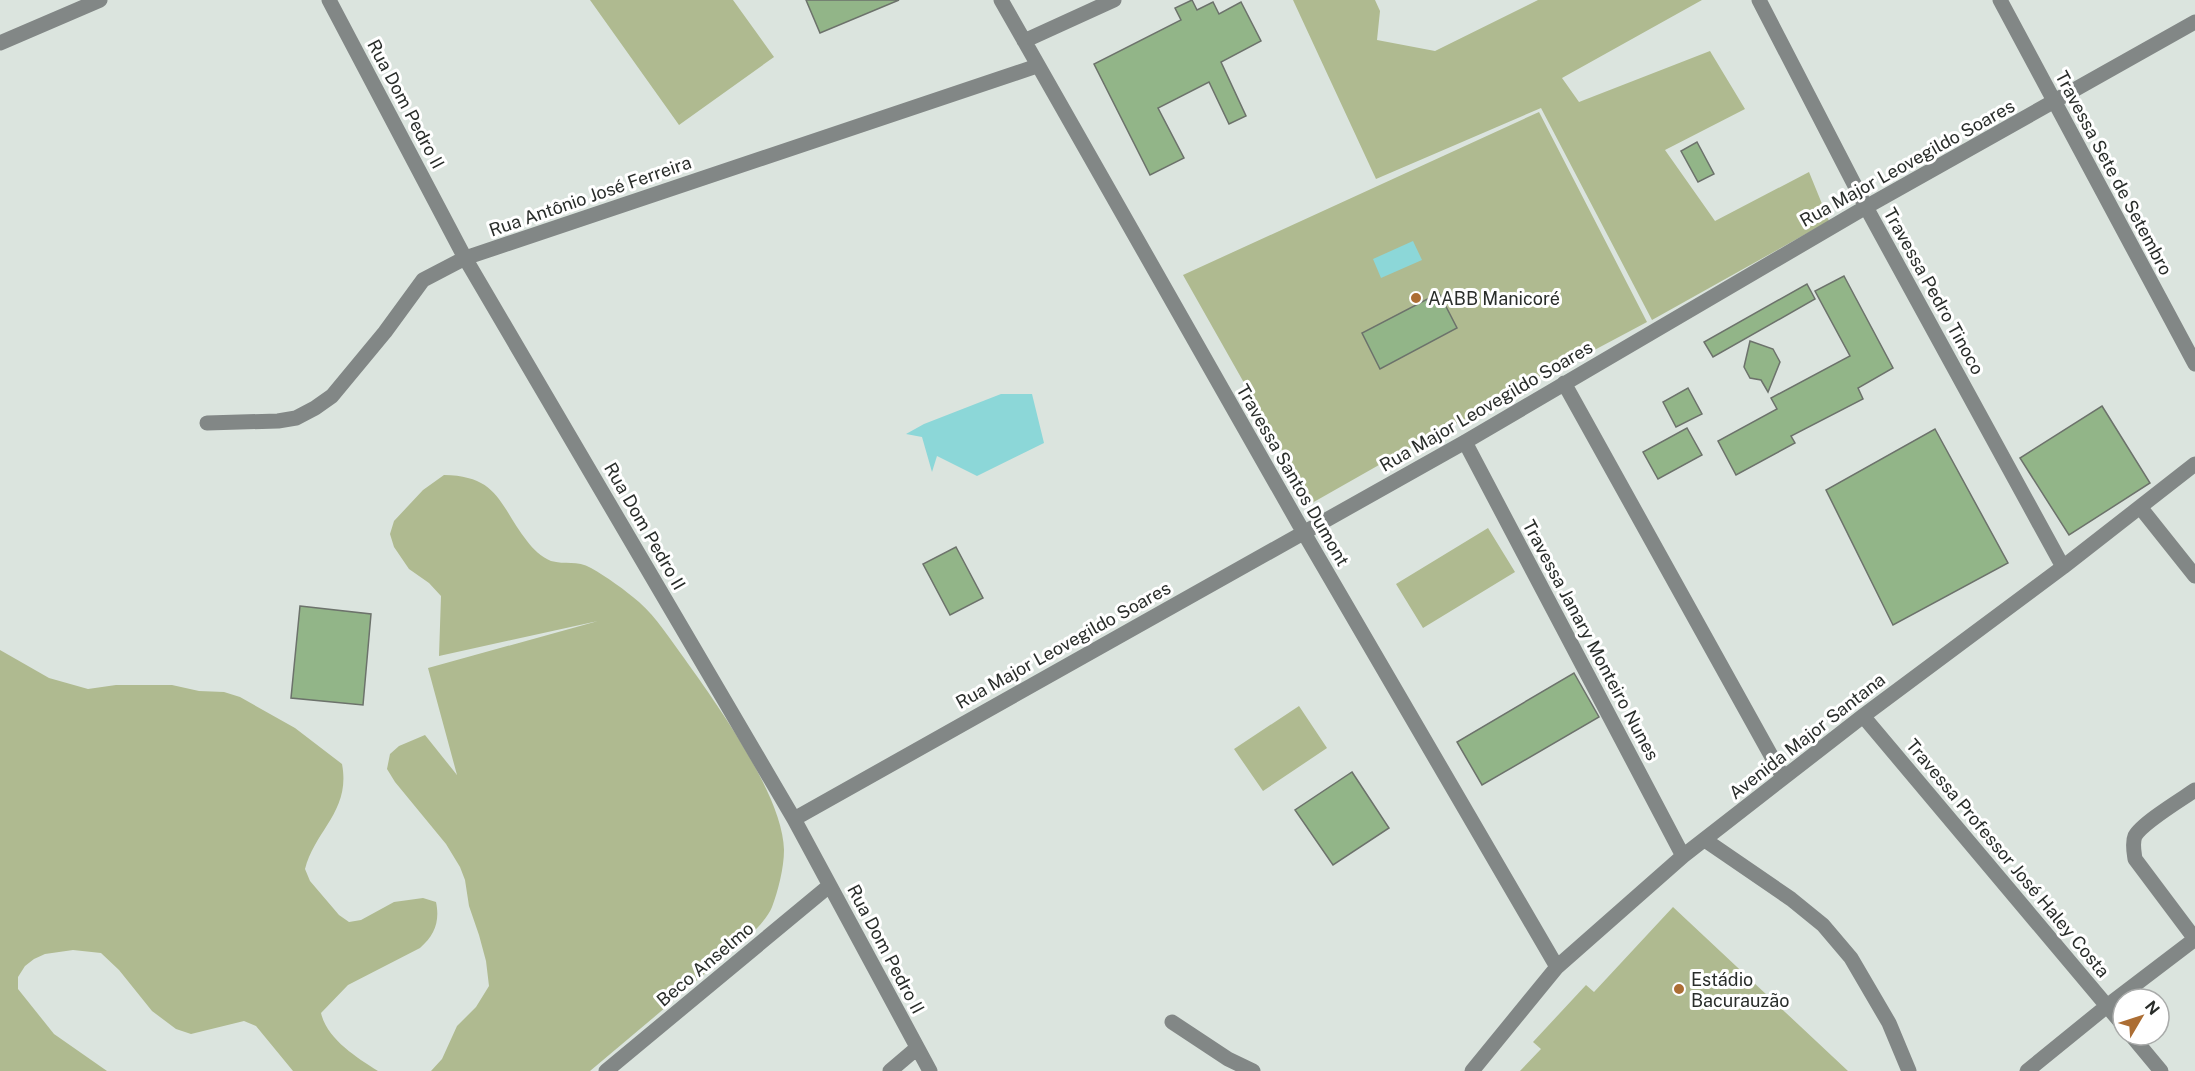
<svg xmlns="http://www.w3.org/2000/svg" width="2195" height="1071" font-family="'Public Sans',sans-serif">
<rect width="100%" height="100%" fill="#dbe4de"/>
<!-- green -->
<path fill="#afba90" d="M590,0H733L774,57L679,125Z
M1293,0H1375L1380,11L1377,40L1435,51L1538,0H1702L1562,78L1579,102L1710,51L1745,109L1665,150L1715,221L1809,172L1829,221L1652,320L1541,108L1376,179Z
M1539,112L1647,322L1386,461L1312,503L1183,275Z
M444,475C499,476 499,505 527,541C533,549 541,557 551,561C565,565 577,560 591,568C607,577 625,590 639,602C657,618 670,639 684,658C716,703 783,795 784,850C784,868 778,891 772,907C763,929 720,962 701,977C664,1009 627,1040 590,1071H431L442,1059L457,1026L476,1007L489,986L486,961L479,935L469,906L465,880L460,867L446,844L395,782L387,769L390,754L399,746L425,735L457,775L428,668L598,621L439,656L441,596L429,583L409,569L394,547L390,534L394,521L423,490Z
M1488,528L1515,572L1423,628L1396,584Z
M0,650L49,678L88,689L116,685H172L199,691L224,692L240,697L295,728L342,764C351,811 315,830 305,869L310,881L339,915L349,922L361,920L394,902L423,898L436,902C440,921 435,935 420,948L348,985L321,1013C327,1039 356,1057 378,1071H293L256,1026L244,1021L191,1034L176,1029L152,1011L119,970L101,953L73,950L45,954L34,959L25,966L18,977V989L54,1034L107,1071H0Z
M1299,706L1327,748L1263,791L1234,749Z
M1673,907L1848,1071H1520L1541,1049L1533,1042L1586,985L1594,992Z"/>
<!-- water -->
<path fill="#8cd7d8" d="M1413,241L1422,260L1381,278L1373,259Z
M1001,394H1032L1044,443L977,476L937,456L932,472L922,437L906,434L924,424Z"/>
<!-- building -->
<path fill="#92b588" stroke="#6c726b" stroke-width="1.5" d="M806,0H899L820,33Z
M1192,0L1197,10L1213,2L1219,14L1241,2L1261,41L1221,62L1246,116L1229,124L1209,82L1158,108L1184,158L1150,175L1094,64L1181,20L1175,8Z
M1697,142L1714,174L1698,182L1681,151Z
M1844,276L1893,368L1858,388L1863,399L1791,436L1795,443L1736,475L1718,441L1777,409L1771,398L1850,356L1815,291Z
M1807,284L1815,299L1713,357L1704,342Z
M1439,293L1457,328L1380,369L1362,333Z
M1750,341L1773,349L1780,362L1768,392L1761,380L1750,378L1744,367Z
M1688,388L1702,414L1676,427L1663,402Z
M2102,406L2150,483L2069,535L2020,458Z
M1687,428L1702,455L1658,479L1643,452Z
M1935,429L2008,563L1893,625L1826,490Z
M956,547L983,598L950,615L923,564Z
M300,606L371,614L363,705L291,698Z
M1574,673L1599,717L1482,785L1457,742Z
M1352,772L1389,828L1333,865L1295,810Z"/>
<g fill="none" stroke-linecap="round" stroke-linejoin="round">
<!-- minor -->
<path stroke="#828786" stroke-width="15" d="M329,0L465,258L794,819L930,1071
M1001,0L1304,533L1557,967
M1759,0L1866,207L2063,567
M2000,0L2195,364
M1024,41L1114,0
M0,43L100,0
M1564,383L1783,777
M207,423L278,421L296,418L315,408L332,396L385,332L423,280L465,258L1037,66
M1465,442L1683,856
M2140,507L2195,576
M1863,716L2123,1025
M2195,790C2182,799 2142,823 2135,836C2132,843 2134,852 2135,859L2195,939
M794,819L1465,442L1866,207L2195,22
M1705,840L1791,899L1823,925L1851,958L1889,1023L1909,1071
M1172,1022L1228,1059L1253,1071
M2131,1035L2161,1071
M606,1071L829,886
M890,1071L917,1048
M1472,1071L1557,967L1683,856L1863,716L2063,567L2195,464
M2027,1071L2107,1006L2195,939"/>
</g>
<!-- markers -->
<g fill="#ac6e34" stroke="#fff" stroke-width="2">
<circle cx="1416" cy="298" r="6"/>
<circle cx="1679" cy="989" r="6"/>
</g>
<g text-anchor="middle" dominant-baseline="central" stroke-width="6" stroke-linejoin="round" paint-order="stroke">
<!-- street labels -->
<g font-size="18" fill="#292d2a" stroke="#fff">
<text transform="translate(406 104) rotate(62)">Rua Dom Pedro II</text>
<text transform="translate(1907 163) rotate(-29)">Rua Major Leovegildo Soares</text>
<text transform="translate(2114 173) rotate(62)">Travessa Sete de Setembro</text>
<text transform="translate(590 196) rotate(-19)">Rua Antônio José Ferreira</text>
<text transform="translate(1934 291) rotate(61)">Travessa Pedro Tinoco</text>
<text transform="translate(1486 406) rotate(-30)">Rua Major Leovegildo Soares</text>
<text transform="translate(1293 475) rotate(60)">Travessa Santos Dumont</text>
<text transform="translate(645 526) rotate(60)">Rua Dom Pedro II</text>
<text transform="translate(1591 640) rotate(62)">Travessa Janary Monteiro Nunes</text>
<text transform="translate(1063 645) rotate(-29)">Rua Major Leovegildo Soares</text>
<text transform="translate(1807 736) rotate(-38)">Avenida Major Santana</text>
<text transform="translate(2008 858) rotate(50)">Travessa Professor José Haley Costa</text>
<text transform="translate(886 949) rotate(62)">Rua Dom Pedro II</text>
<text transform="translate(705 964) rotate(-40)">Beco Anselmo</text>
</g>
<!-- poi labels -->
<g font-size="18" fill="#292d2a" stroke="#fff" text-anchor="start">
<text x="1428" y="298">AABB Manicoré</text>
<text x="1691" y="979">Estádio<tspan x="1691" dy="21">Bacurauzão</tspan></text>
</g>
</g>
<!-- north arrow -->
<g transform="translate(2141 1017) rotate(51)"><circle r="28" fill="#ffffff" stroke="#a9abaa" stroke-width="1.5"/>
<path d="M0-4.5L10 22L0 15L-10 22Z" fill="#ac6e34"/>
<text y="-9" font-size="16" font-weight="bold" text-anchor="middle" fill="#292d2a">N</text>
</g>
</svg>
